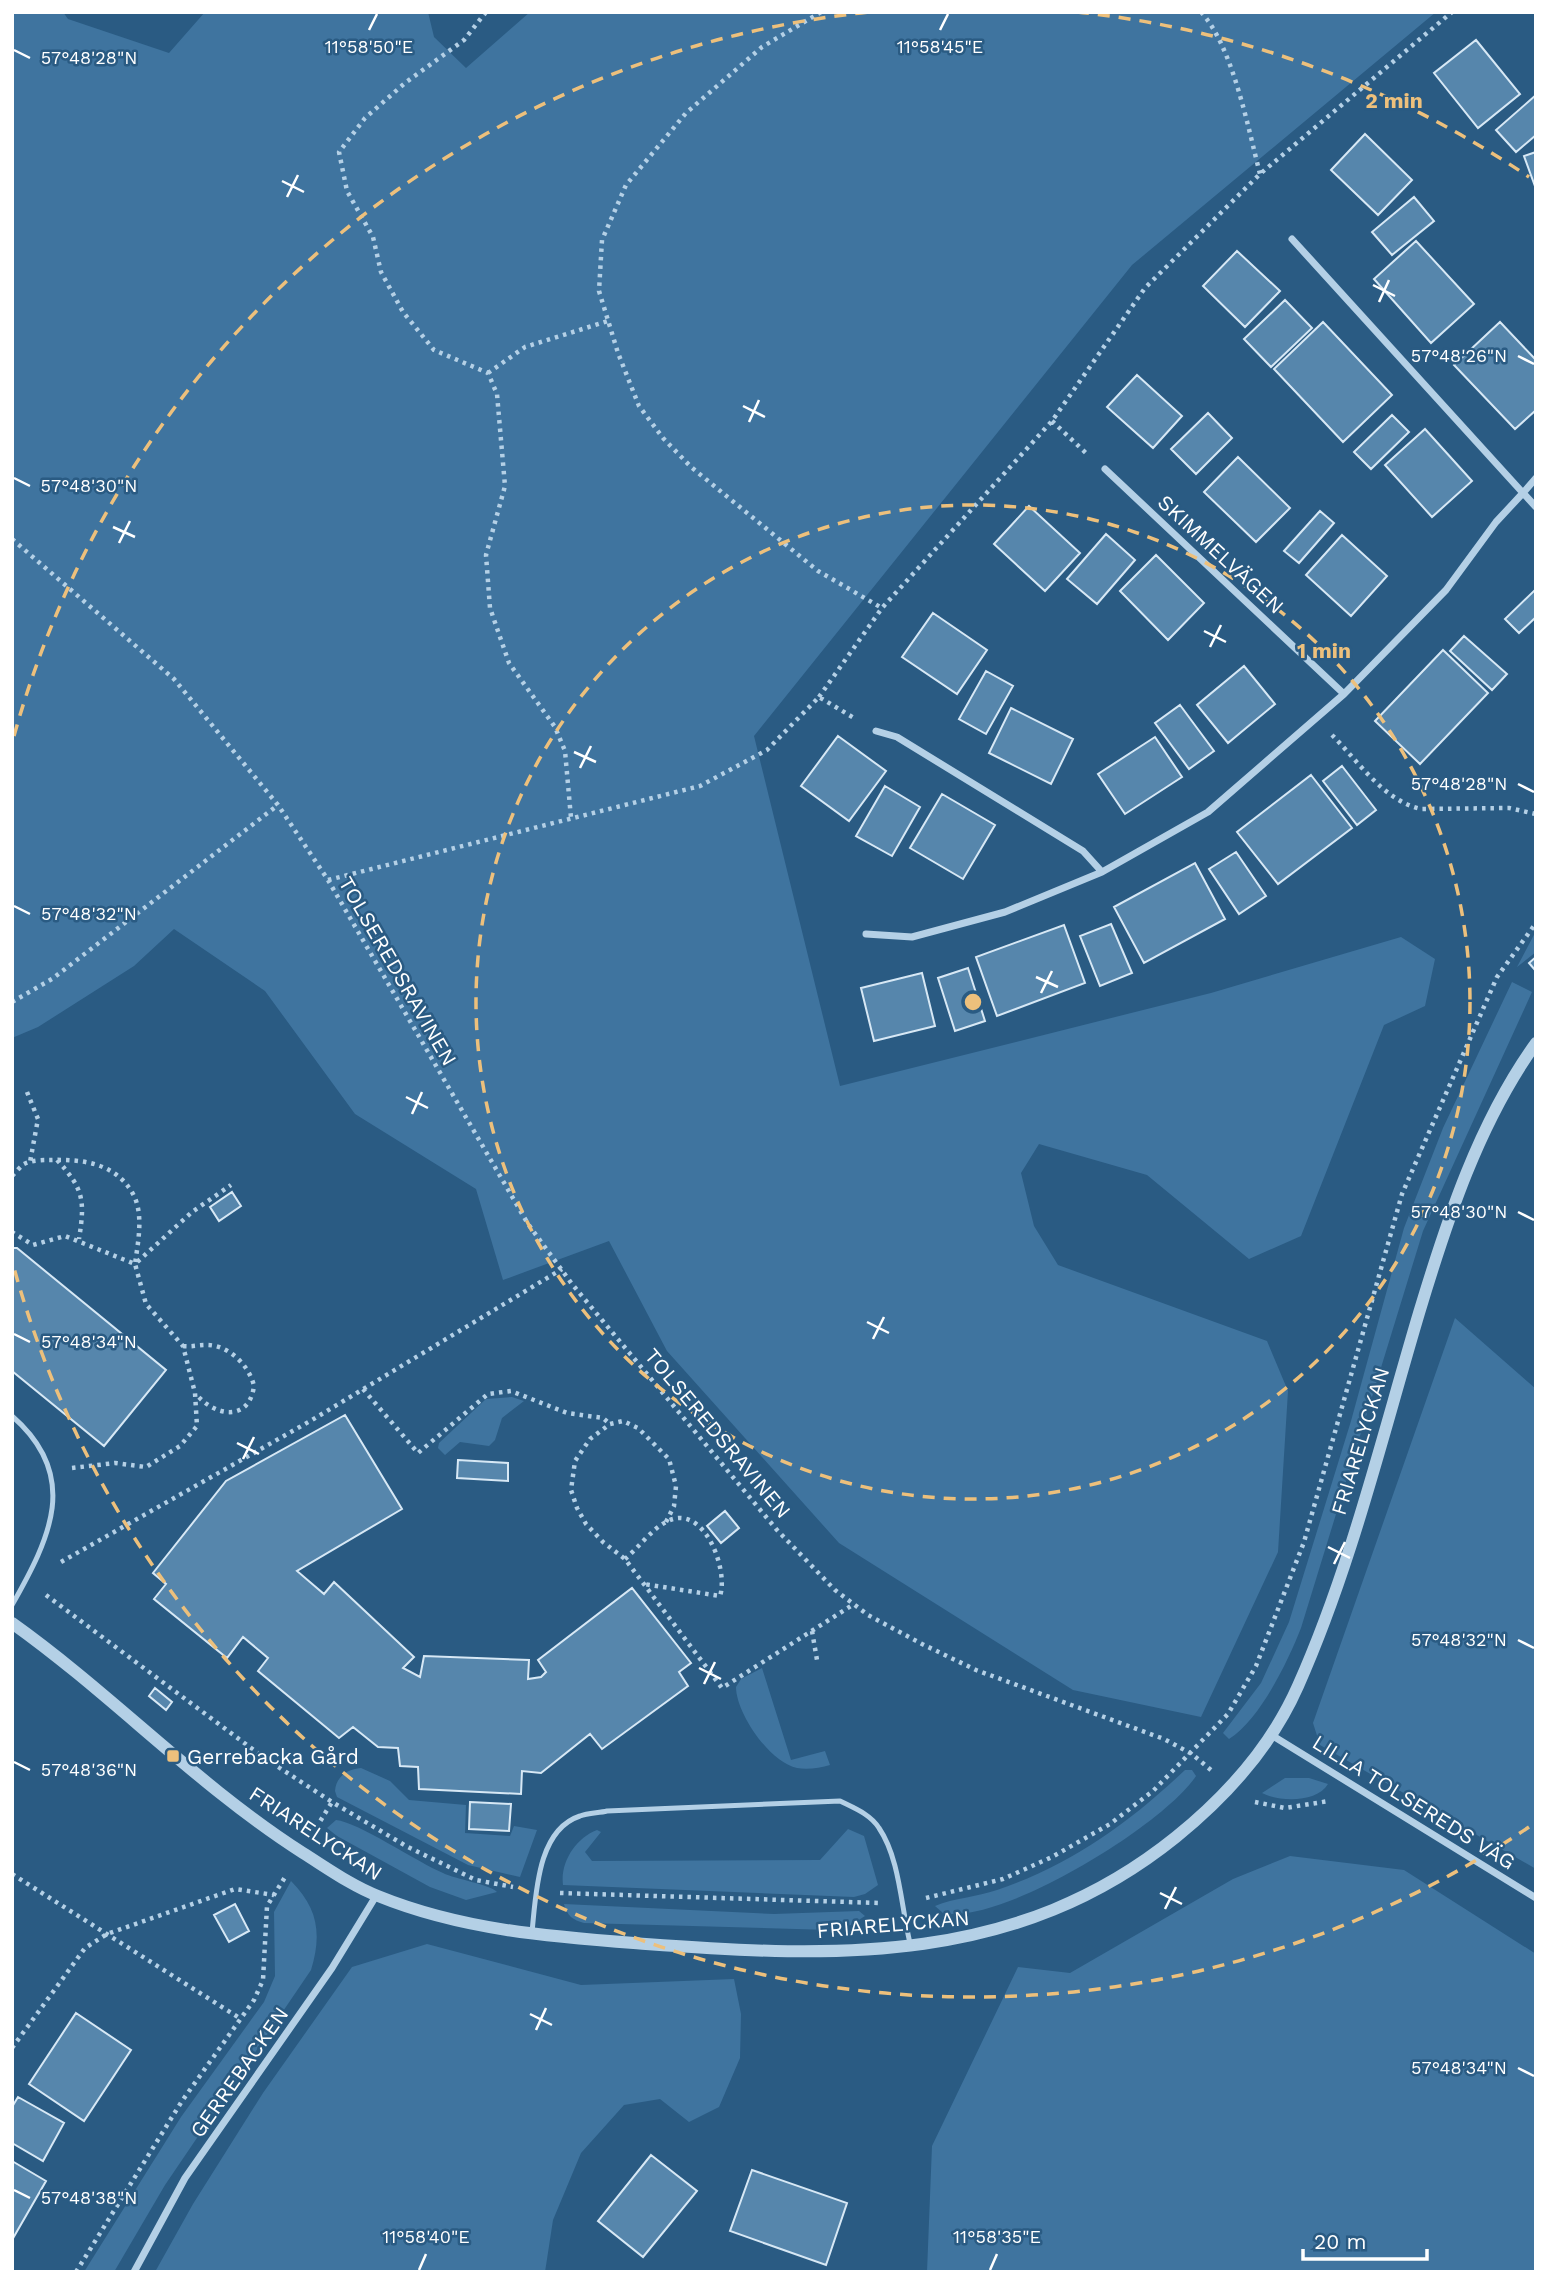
<svg xmlns="http://www.w3.org/2000/svg" width="1548" height="2284" font-family="'Work Sans',sans-serif">
<rect width="100%" height="100%" fill="#2a5b83"/>
<!-- green -->
<path fill="#3f749f" d="M12,12H63L68,19L169,53L205,12H428L434,37L466,68L530,12H1436L1132,265L754,736L840,1086L1211,993L1401,937L1435,959L1425,1006L1384,1025L1301,1236L1249,1259L1147,1175L1039,1144L1021,1173L1034,1226L1058,1265L1267,1341L1288,1391L1278,1552L1201,1717L1073,1690L839,1543L667,1351L609,1241L503,1280L476,1189L355,1114L265,991L174,929L134,966L38,1027L12,1038Z
M1536,931V952L1517,967Z
M1512,982L1532,992L1423,1231L1301,1628C1288,1661 1260,1720 1229,1739L1223,1733L1261,1683L1289,1622L1351,1421L1404,1228L1443,1128Z
M1455,1318L1536,1389V1869L1320,1745L1313,1723Z
M512,1397L524,1401L502,1418L495,1440L489,1446L460,1442L445,1455L438,1448L439,1443L486,1399Z
M762,1668L791,1760L825,1751L830,1765C820,1768 807,1770 797,1768C770,1763 736,1713 736,1687L741,1679Z
M361,1768L390,1781L409,1800L466,1805L465,1833L510,1836L514,1826L537,1830L520,1877L468,1865L337,1797L335,1791C336,1777 347,1769 361,1768Z
M1185,1770H1192L1196,1776C1164,1825 1001,1925 943,1913L935,1906C954,1898 977,1897 997,1890C1071,1865 1129,1823 1185,1770Z
M1285,1778H1309L1328,1784C1317,1803 1279,1802 1262,1793Z
M336,1820C358,1822 417,1862 443,1873C455,1879 492,1885 497,1892L466,1900L430,1887L337,1836L327,1828Z
M848,1829L864,1836L878,1885L865,1894L854,1897L563,1885C560,1862 576,1838 597,1830L601,1832L585,1852L592,1861L820,1860Z
M1290,1856L1404,1870L1536,1954V2272H927L932,2146L1018,1967L1070,1973L1233,1879Z
M291,1881C318,1908 322,1934 311,1970L165,2185L114,2272H84L181,2117L264,2002L275,1976L274,1912Z
M564,1904L774,1914L859,1911L865,1916L851,1925L830,1930L584,1923C573,1920 567,1916 564,1904Z
M427,1944L581,1985L734,1979L741,2014L740,2058L719,2107L689,2122L660,2099L624,2105L581,2153L553,2220L545,2272H155L193,2204L263,2093L352,1967Z"/>
<!-- building -->
<path fill="#5686ac" stroke="#d7e8f5" stroke-width="2" d="M1476,40L1520,94L1478,128L1434,73Z
M1536,95V135L1516,152L1496,130Z
M1365,134L1412,180L1378,215L1331,170Z
M1536,152V189L1524,156Z
M1414,197L1434,221L1392,255L1372,232Z
M1416,241L1474,304L1431,343L1374,279Z
M1237,251L1280,291L1245,327L1203,286Z
M1285,300L1312,328L1271,367L1244,339Z
M1323,322L1392,395L1343,442L1274,369Z
M1500,322L1536,360V410L1515,429L1454,365Z
M1137,375L1182,416L1153,448L1107,407Z
M1208,413L1232,438L1196,474L1171,449Z
M1392,415L1409,432L1371,469L1354,452Z
M1425,429L1472,481L1432,517L1385,465Z
M1238,457L1290,508L1256,542L1204,492Z
M1029,506L1080,553L1045,591L994,544Z
M1320,511L1334,523L1299,563L1284,551Z
M1106,534L1135,560L1097,604L1067,579Z
M1342,535L1387,576L1351,616L1306,575Z
M1156,555L1204,603L1168,640L1120,591Z
M1536,589V617L1519,633L1505,619Z
M933,613L987,650L957,694L902,657Z
M1464,636L1507,674L1492,690L1450,651Z
M1443,650L1488,693L1420,764L1375,721Z
M1244,666L1275,704L1228,743L1197,705Z
M986,671L1013,686L986,734L959,719Z
M1180,705L1214,751L1189,769L1155,723Z
M1011,708L1073,739L1051,784L989,753Z
M838,736L886,771L849,821L801,786Z
M1155,737L1182,777L1125,814L1098,774Z
M1342,766L1376,810L1357,825L1323,781Z
M1311,775L1352,828L1278,884L1237,832Z
M885,786L920,807L892,856L856,836Z
M942,794L995,825L963,879L910,848Z
M1236,852L1266,896L1239,914L1209,869Z
M1195,863L1225,919L1144,963L1114,907Z
M1111,924L1132,973L1100,986L1080,936Z
M1064,925L1085,983L997,1016L976,957Z
M1536,957V969L1535,970L1529,963Z
M968,968L985,1021L955,1031L938,978Z
M922,973L935,1026L874,1041L861,988Z
M232,1192L241,1206L219,1221L210,1207Z
M12,1248H17L166,1370L104,1446L12,1371Z
M345,1415L402,1509L297,1571L324,1594L334,1582L414,1657L403,1668L420,1677L424,1656L529,1660L528,1679L541,1677L546,1672L538,1660L632,1588L691,1663L679,1672L688,1686L602,1749L590,1734L541,1773L522,1771L521,1794L419,1789L418,1767L400,1766L398,1748L378,1747L353,1727L339,1738L258,1671L268,1658L243,1637L227,1658L154,1599L166,1584L153,1573L226,1481Z
M458,1460L508,1463V1481L457,1478Z
M725,1511L739,1528L721,1543L707,1526Z
M155,1688L172,1702L166,1710L149,1696Z
M470,1802L511,1804L509,1831L469,1829Z
M235,1904L249,1931L229,1942L214,1915Z
M76,2013L131,2050L84,2121L29,2084Z
M18,2097L64,2123L43,2161L12,2143V2107Z
M651,2155L697,2191L643,2257L598,2221Z
M12,2161L46,2181L12,2240Z
M752,2170L847,2203L826,2265L730,2231Z"/>
<g fill="none" stroke-linecap="round" stroke-linejoin="round">
<!-- path -->
<path stroke="#b4d0e6" stroke-width="4.5" stroke-dasharray="3.5 5" stroke-linecap="butt" d="M486,12L464,40L405,83L365,118L339,152L347,191L373,237L381,272L403,312L434,350L488,373L497,394L505,486L486,555L490,608L509,663L555,727L565,751L571,818
M821,12L762,47L686,113L626,185L602,240L599,291L618,353L639,406L663,438L691,467L818,571L882,608
M1201,12C1233,47 1248,128 1260,174
M488,373L525,347L608,321
M1052,421L1087,454
M12,539L174,679L278,805L328,880L528,1224L572,1284L777,1530L835,1590L868,1615L922,1644L976,1670L1164,1739L1192,1754L1211,1770
M819,697L882,608L1052,421L1145,288L1260,174L1452,12
M1332,735C1358,761 1384,801 1421,809L1509,808L1536,814
M328,880L700,786L767,750L819,697L854,718
M12,1002L52,979L278,805
M27,1092L38,1119L30,1162
M57,1160C84,1189 85,1201 79,1239
M12,1176C16,1172 20,1167 24,1164C32,1160 43,1160 51,1160C82,1159 116,1163 133,1194C144,1214 138,1242 135,1264L65,1236L33,1245L12,1232
M183,1346C191,1347 198,1345 205,1345C228,1344 249,1365 254,1386C249,1423 214,1416 196,1394
M363,1389L418,1453L488,1394L511,1391L567,1413L603,1418L610,1424
M72,1468L115,1463L146,1467L180,1446L197,1426L195,1393L183,1346L146,1304L135,1264L192,1212L231,1185
M666,1522L674,1506L676,1486L669,1459L638,1428L623,1421L610,1424L590,1439L575,1461L571,1490L577,1508L586,1524L603,1542L625,1559L722,1688L854,1604
M625,1559C638,1548 652,1529 666,1522C703,1501 729,1569 720,1596L644,1584
M61,1562L312,1420L562,1269
M46,1595L263,1757L332,1802L406,1846L476,1880L513,1887
M812,1631L817,1660
M1255,1802L1285,1808L1329,1801
M316,1828L332,1802
M12,1874L241,2019
M560,1893L880,1903
M926,1898L1003,1879L1052,1857L1110,1824L1153,1791L1228,1714L1256,1666L1304,1542L1402,1194L1497,977L1536,923
M12,2048L85,1948L107,1934L235,1889L274,1895
M76,2272L182,2101L254,2000L263,1980L267,1906L287,1874"/>
<!-- service -->
<path stroke="#b4d0e6" stroke-width="5" d="M12,1416C81,1476 50,1538 12,1605
M532,1932C536,1895 537,1830 580,1816C588,1813 599,1813 607,1811L840,1801C854,1808 870,1814 879,1828C900,1859 901,1907 910,1943"/>
<!-- minor -->
<path stroke="#b4d0e6" stroke-width="7" d="M1105,469L1344,694
M1536,478L1523,493L1536,507
M876,731L897,737L1083,851L1102,872
M866,934L912,937L1005,912L1102,872L1208,812L1344,694L1446,590L1496,522L1523,493L1292,239
M1273,1736L1536,1898
M134,2272L185,2178L332,1968L376,1896"/>
<!-- tertiary -->
<path stroke="#b4d0e6" stroke-width="12" d="M12,1623C113,1695 198,1786 303,1853C327,1868 352,1886 378,1896C464,1931 555,1937 646,1944C839,1958 1017,1965 1176,1837C1228,1795 1271,1747 1298,1686C1351,1567 1382,1437 1419,1313C1447,1220 1479,1122 1536,1043"/>
</g>
<!-- ticks -->
<path fill="none" stroke="#fff" stroke-width="2.5" d="M369,30L377,14M940,30L948,14M14,50L30,58M282,181L304,192M287,197L298,175M1373,285L1395,296M1379,302L1389,280M1518,356L1534,364M743,406L765,417M749,422L759,400M14,478L30,486M113,527L135,537M119,543L130,521M1204,631L1226,642M1210,647L1221,625M574,752L596,762M580,768L591,746M1518,784L1534,792M14,906L30,914M1036,977L1058,987M1041,993L1052,971M406,1097L428,1108M412,1114L422,1092M1518,1212L1534,1220M867,1322L889,1333M14,1334L30,1342M873,1339L884,1317M237,1443L259,1454M243,1459L254,1437M1328,1547L1350,1558M1334,1564L1345,1542M1518,1640L1534,1648M699,1668L721,1679M704,1684L715,1662M14,1762L30,1770M1160,1893L1182,1904M1165,1909L1176,1887M530,2014L552,2025M536,2030L546,2008M1518,2068L1534,2076M14,2190L30,2198M419,2270L426,2254M990,2270L997,2254"/>
<!-- distance rings -->
<g fill="none" stroke="#edc07c" stroke-width="3.5" stroke-dasharray="12 9">
<circle cx="973" cy="1002" r="497"/>
<path d="M1529 1827A995 995 0 0 1 14 1268M14 736A995 995 0 0 1 869 12M1077 12A995 995 0 0 1 1529 177"/>
</g>
<!-- markers -->
<rect fill="#edc07c" stroke="#2a5b83" stroke-width="2.5" x="166" y="1749" width="14" height="14" rx="3.5"/>
<g text-anchor="middle" dominant-baseline="central" stroke-width="5" stroke-linejoin="round" paint-order="stroke">
<!-- street labels -->
<g font-size="21" fill="#fff" stroke="#2a5b83">
<text transform="translate(1221 554) rotate(43)">SKIMMELVÄGEN</text>
<text transform="translate(398 971) rotate(60)">TOLSEREDSRAVINEN</text>
<text transform="translate(718 1433) rotate(50)">TOLSEREDSRAVINEN</text>
<text transform="translate(1360 1441) rotate(-73)">FRIARELYCKAN</text>
<text transform="translate(1414 1802) rotate(32)">LILLA TOLSEREDS VÄG</text>
<text transform="translate(316 1833) rotate(33)">FRIARELYCKAN</text>
<text transform="translate(893 1924) rotate(-5)">FRIARELYCKAN</text>
<text transform="translate(239 2072) rotate(-55)">GERREBACKEN</text>
</g>
<!-- poi labels -->
<g font-size="21" fill="#fff" stroke="#2a5b83" text-anchor="start">
<text x="187" y="1756">Gerrebacka Gård</text>
</g>
</g>
<g font-size="18" text-anchor="middle" fill="#fff" stroke="#2a5b83" stroke-width="5" stroke-linejoin="round" paint-order="stroke">
<text x="369" y="53">11°58'50"E</text>
<text x="940" y="53">11°58'45"E</text>
<text x="89" y="64">57°48'28"N</text>
<text x="1459" y="362">57°48'26"N</text>
<text x="89" y="492">57°48'30"N</text>
<text x="1459" y="790">57°48'28"N</text>
<text x="89" y="920">57°48'32"N</text>
<text x="1459" y="1218">57°48'30"N</text>
<text x="89" y="1348">57°48'34"N</text>
<text x="1459" y="1646">57°48'32"N</text>
<text x="89" y="1776">57°48'36"N</text>
<text x="1459" y="2074">57°48'34"N</text>
<text x="89" y="2204">57°48'38"N</text>
<text x="426" y="2243">11°58'40"E</text>
<text x="997" y="2243">11°58'35"E</text>
</g>
<circle cx="973" cy="1002" r="10" fill="#edc07c" stroke="#2a5b83" stroke-width="3.5"/>
<g font-size="21" text-anchor="middle" font-weight="bold" fill="#edc07c" stroke="#2a5b83" stroke-width="5" stroke-linejoin="round" paint-order="stroke">
<text x="1394" y="108">2 min</text>
<text x="1324" y="658">1 min</text>
</g>
<!-- border -->
<rect width="1548" height="2284" fill="none" stroke="#ffffff" stroke-width="28"/>
<!-- scale -->
<path d="M1303 2249v10h124v-10" fill="none" stroke="#ffffff" stroke-width="3.5"/>
<text x="1314" y="2249" font-size="21" fill="#ffffff" stroke="#2a5b83" stroke-width="5" paint-order="stroke">20 m</text>
</svg>
